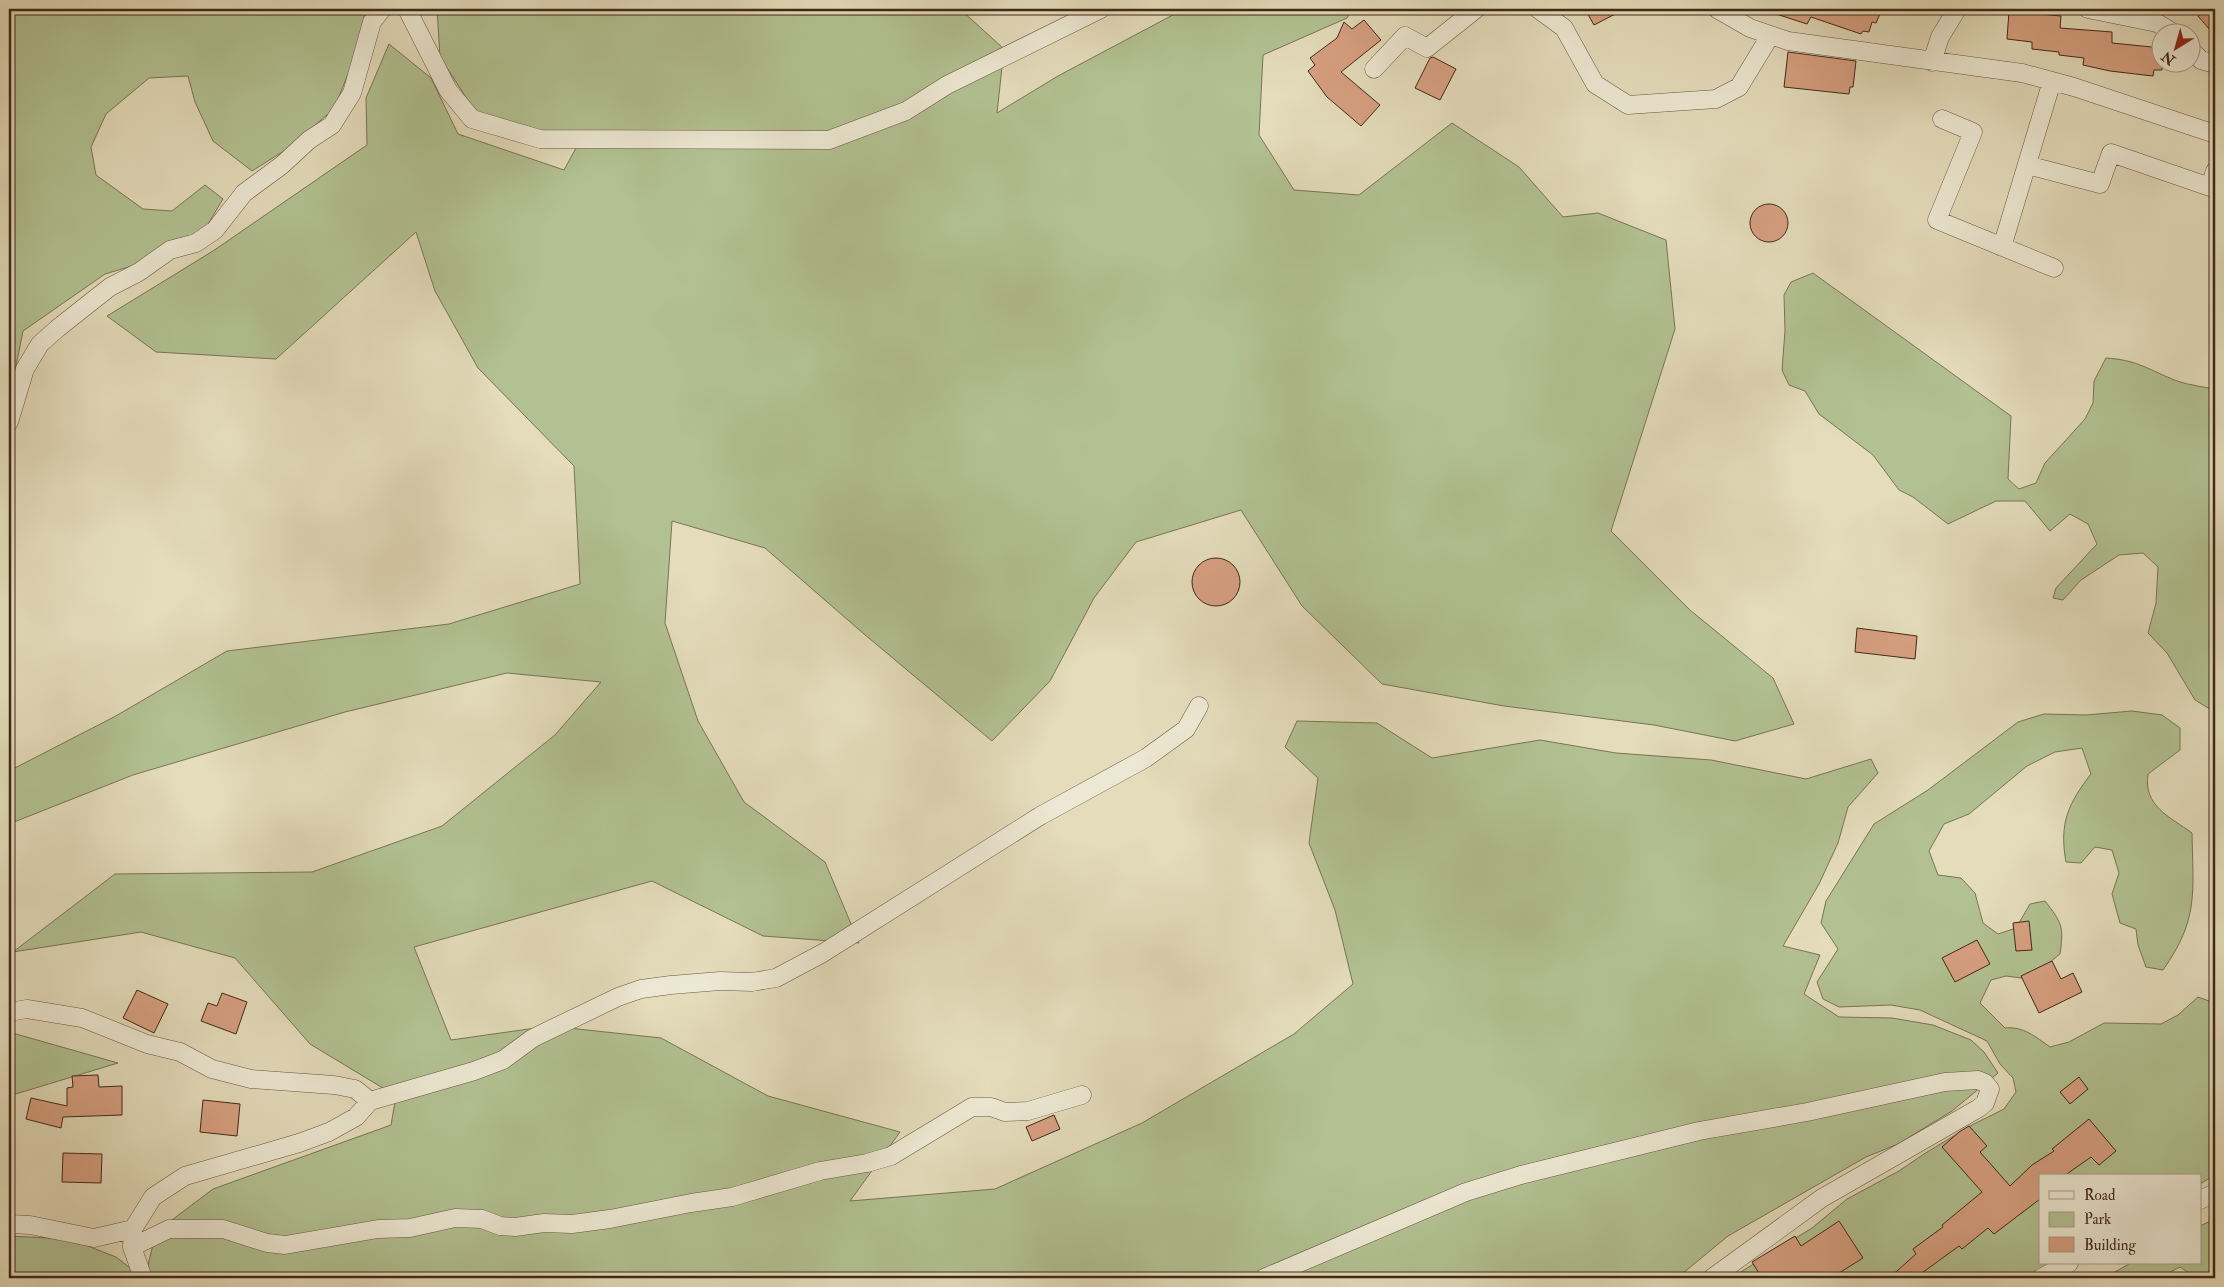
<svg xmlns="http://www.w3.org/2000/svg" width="2224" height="1287" font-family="'IM FELL Double Pica',serif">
<rect width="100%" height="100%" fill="#e4dcbb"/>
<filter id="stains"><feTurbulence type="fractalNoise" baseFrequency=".004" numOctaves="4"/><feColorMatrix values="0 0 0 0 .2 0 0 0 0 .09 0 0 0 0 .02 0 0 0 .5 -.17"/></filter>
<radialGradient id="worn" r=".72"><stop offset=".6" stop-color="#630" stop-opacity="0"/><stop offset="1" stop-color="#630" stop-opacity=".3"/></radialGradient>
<!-- green -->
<path fill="#b2c192" stroke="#797554" d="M9,9H366L354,59L334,109L287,149L252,171L213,141L195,102L188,76L149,78L106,114L91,147L96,175L143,209L172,211L205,185L223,199L205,229L155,259L105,274L23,331L11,391H9Z
M437,9H960L1004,49L997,113L1058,76L1184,9H1352L1347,18L1263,55L1259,135L1294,190L1359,195L1452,123L1519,167L1563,217L1598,213L1666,240L1675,329L1611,531L1690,610L1773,678L1794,724L1735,741L1654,725L1504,706L1382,684L1302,606L1241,510L1136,542L1094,598L1050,681L992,741L864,634L765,548L672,521L665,623L698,721L744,802L825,862L859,943L763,936L652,881L414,947L451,1040L550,1026L661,1038L768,1096L900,1132L850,1201L995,1189L1142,1123L1294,1034L1353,984L1335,910L1309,843L1318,778L1285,747L1297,721L1377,723L1432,758L1540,740L1616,753L1711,760L1806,779L1871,759L1878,773L1848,807L1838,843L1819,884L1783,946L1820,955L1804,994L1839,1017L1892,1018L1933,1025L1971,1040L1984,1052L1998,1073L1952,1111L1898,1144L1866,1157L1728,1236L1677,1278H145L156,1232L213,1189L391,1125L396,1096L310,1044L235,958L141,932L13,952L115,874L312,872L442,826L555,735L601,682L507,673L345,712L133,775L9,824V771L114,717L227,651L449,624L580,584L574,466L478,368L435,291L416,232L276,359L156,352L107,316L213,251L367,145L366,98L389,44L431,78L458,134L564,170L581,139L478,116L440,57Z
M1813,273L2011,416L2008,479L2019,489L2036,483L2045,463L2085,419L2093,403L2094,381L2106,358C2138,360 2149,370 2177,381C2189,385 2203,387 2215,389V712L2195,700L2167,653L2148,633L2156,603L2158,567L2143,553L2119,555L2081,580L2063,600L2053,598L2056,588L2097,544L2088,524L2070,514L2050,531L2025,501H1996L1948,524L1913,497L1899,490L1873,455L1819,414L1805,391L1789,385L1782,370L1785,331L1784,295L1791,282Z
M2132,711L2162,715L2180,728V750L2148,774C2143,806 2170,817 2192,833C2193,893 2199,919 2163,970L2146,967L2138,945L2136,929L2120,923L2112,894L2119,873L2112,850L2095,847L2081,863L2066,862C2059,823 2068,804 2091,774L2082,748L2055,752L2027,766L1969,814L1944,824L1929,851L1938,875L1961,878L1975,893L1983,923L1998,934L2016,928L2030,904L2045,901C2062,923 2064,926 2060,954L2029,979L2006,976L1991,980L1980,1003L2005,1028C2023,1026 2036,1037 2050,1047L2069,1042L2104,1023L2161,1024L2178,1015L2198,997L2209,1001L2215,1000V1175L2200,1184V1176H2040V1263H2058L2035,1278H1731L1812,1228L1847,1199L1899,1171L1924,1154L1970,1126L2004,1109L2016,1092L2013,1078L2000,1064L1987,1041L1920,1010L1891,1005L1839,1007L1823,999L1817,982L1838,949L1821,923L1826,901L1874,824L1928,790L2018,722L2044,714L2086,715Z
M9,1032L118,1063L9,1096Z
M2215,1219V1272C2197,1281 2196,1278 2180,1267L2159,1278H2104L2131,1263H2200V1226Z
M9,1236L70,1239L116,1257L143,1278H9Z"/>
<!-- building -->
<path fill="#d7a081" stroke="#402917" d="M1585,9H1625L1594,25Z
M1771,9H1882L1876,23L1872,22L1869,32L1863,31L1861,34L1811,17L1807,24L1770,12Z
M2206,9H2215V36L2198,16Z
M2009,11L2061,16L2060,28L2112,32V43L2162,48V70H2154L2153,76L2110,71L2083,65L2084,58L2059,55V52L2032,49V42L2007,39Z
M1364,20L1381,40L1341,72L1380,105L1361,126L1327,97L1308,71L1315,65L1310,58L1337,38L1344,22L1352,29Z
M1788,52L1856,61L1853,87H1850L1849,94L1784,87Z
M1433,57L1456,69L1440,100L1415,88L1430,58Z
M1750 223a19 19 0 1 1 38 0a19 19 0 1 1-38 0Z
M1192 582a24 24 0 1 1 48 0a24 24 0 1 1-48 0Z
M1857,628L1917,636L1915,659L1855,652Z
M2029,921L2032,950L2016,951L2013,923Z
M1977,940L1990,964L1955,982L1942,958Z
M2052,961L2061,979L2073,973L2082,992L2039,1013L2021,976Z
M137,990L168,1004L154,1033L123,1018Z
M222,993L247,1002L236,1034L201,1021L208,1003L217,1006Z
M98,1075L99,1087L122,1086V1115L63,1117L61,1128L26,1119L31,1098L67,1106V1088L73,1087L72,1076Z
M2079,1077L2088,1089L2070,1104L2060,1092Z
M203,1100L240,1104L237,1136L200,1132Z
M1054,1115L1060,1129L1032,1141L1026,1127Z
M2089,1119L2116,1151L2099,1165L2091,1157L2064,1176H2040V1199L1994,1234L1988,1228L1962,1249L1959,1246L1915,1278H1889L1916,1254L1913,1249L1943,1227L1942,1225L1982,1192L1942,1147L1959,1132L1969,1126L1987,1146L1980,1152L2010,1186L2032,1165L2054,1151L2052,1149Z
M63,1153L102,1154L101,1183L62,1182Z
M1839,1221L1863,1258L1831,1278H1762L1752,1262L1795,1236L1801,1246Z"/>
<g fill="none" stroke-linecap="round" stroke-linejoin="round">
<!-- minor casing -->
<g stroke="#695640" stroke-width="19">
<path id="minor" d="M407,9L448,90L472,119L540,139L829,140L906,111L947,85L1101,9
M1538,9L1564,28L1595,84L1628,105L1716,99L1739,87L1770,36
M1717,9L1750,28L1788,41L2022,73L2074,87L2215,134
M2088,9L2157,23L2172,32
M2192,51L2201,60L2215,64
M1932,62L1940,37L1957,9
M1374,69L1405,36L1427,48L1476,9
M1942,119L1973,132L1937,220L2054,268
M2027,165L2100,184L2111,153L2210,187L2215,171
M2002,247L2052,81
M9,422L25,369L40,344L58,328L110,287L139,272L170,250L196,243L215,230L244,193L282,165L309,140L332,125L352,93L372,22L382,9
M9,1012L27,1009L82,1018L147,1044L180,1052L212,1069L251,1079L334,1085L355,1089L370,1101
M2200,1200L2215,1193
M9,1224L30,1225L94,1238L133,1229
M132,1247L169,1229H223L267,1243L285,1245L378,1229L410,1228L455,1218L482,1219L500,1226L515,1227L544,1223L572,1224L610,1219L691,1203L732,1197L820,1171L867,1163L891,1156L972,1107H991L1005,1112L1028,1111L1082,1095
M143,1278L132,1247L133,1229L153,1197L185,1176L299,1143L329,1132L356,1117L370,1101L474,1071L503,1060L533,1038L618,997L641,989L671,985L720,981L752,982L776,978L823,953L1040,816L1146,758L1186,729L1199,706
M1264,1278L1466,1192L1521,1175L1699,1131L1807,1112L1945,1082L1978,1080L1985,1083L1990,1089L1985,1103L1979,1108L1822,1198L1712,1278
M2041,1278L2069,1263"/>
</g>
<!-- minor -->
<use href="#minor" stroke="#ede8d3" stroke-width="18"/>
</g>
<!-- margin -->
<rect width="2224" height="1287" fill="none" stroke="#e4dcbb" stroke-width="30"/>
<rect x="10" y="10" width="2204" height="1267" fill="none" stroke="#402917" stroke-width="2.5"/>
<rect x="15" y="15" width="2194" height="1257" fill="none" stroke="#402917"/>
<!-- legend -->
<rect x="2039" y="1174" width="162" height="90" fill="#ede8d3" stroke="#a89c88"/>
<rect x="2049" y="1191" width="25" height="8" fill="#ede8d3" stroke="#a89c88"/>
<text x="2084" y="1200" font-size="15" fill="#402917">Road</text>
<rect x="2049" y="1212" width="25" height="15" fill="#b2c192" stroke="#a89c88"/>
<text x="2084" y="1224" font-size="15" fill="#402917">Park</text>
<rect x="2049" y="1237" width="25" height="15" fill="#d7a081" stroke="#a89c88"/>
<text x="2084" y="1250" font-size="15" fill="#402917">Building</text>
<!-- north arrow -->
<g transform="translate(2176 48) rotate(217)"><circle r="24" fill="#ede8d3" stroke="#a89c88"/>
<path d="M0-4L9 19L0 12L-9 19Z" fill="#8f2418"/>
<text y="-8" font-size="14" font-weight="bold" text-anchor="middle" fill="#402917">N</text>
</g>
<rect width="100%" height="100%" filter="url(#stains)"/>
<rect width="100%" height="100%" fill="url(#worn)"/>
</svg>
